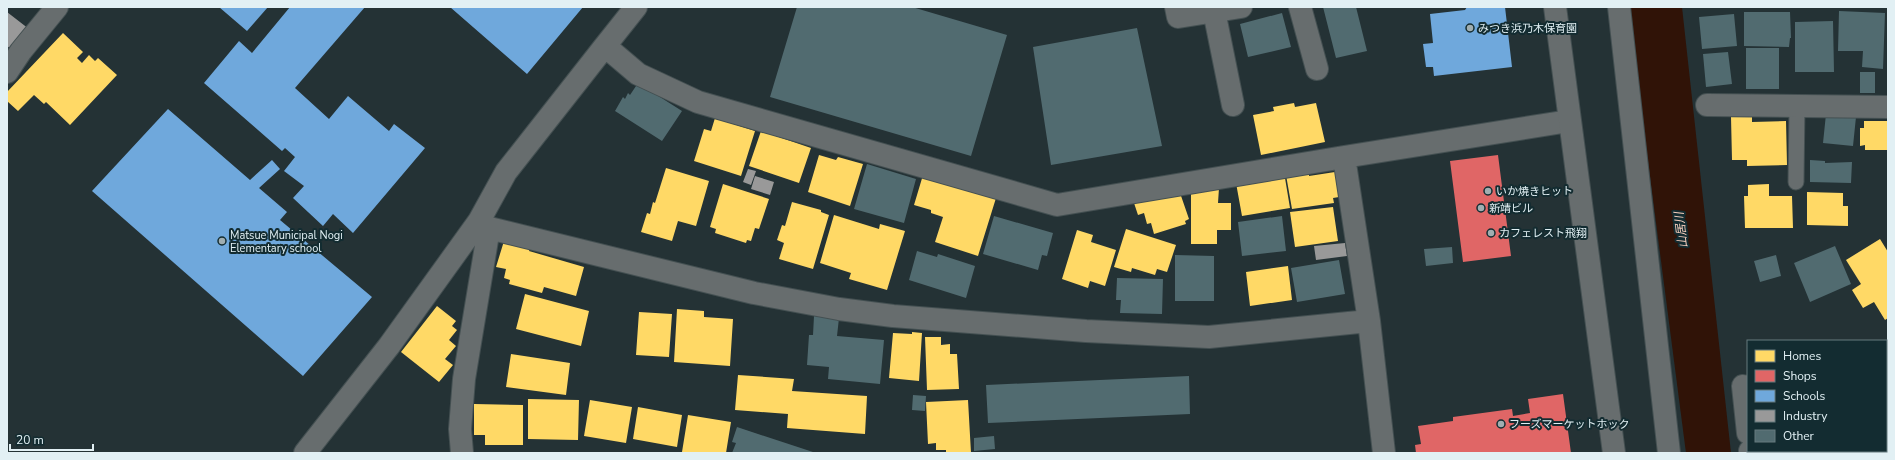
<svg xmlns="http://www.w3.org/2000/svg" width="1895" height="460" font-family="'Nunito Sans','Noto Sans JP',sans-serif">
<rect width="100%" height="100%" fill="#243235"/>
<!-- water -->
<path fill="#301307" d="M1628,7H1682L1731,453H1686Z"/>
<!-- homes -->
<path fill="#ffd966" d="M63,33L83,52L77,58L82,63L89,55L95,61L98,58L117,75L70,125L46,102L44,104L34,95L18,111L7,101V92Z
M1294,103L1295,107L1316,103L1325,142L1261,155L1253,115L1274,111L1273,107Z
M1752,116V122L1786,121L1787,165L1747,166V160H1732L1731,117Z
M715,118L755,131L741,176L694,161L704,129L711,131Z
M1864,121H1888V150H1865V145L1860,146V128H1864Z
M761,131L811,148L799,183L749,166Z
M819,155L836,160L838,157L863,164L850,206L808,192Z
M666,168L709,181L696,226L678,221L672,241L641,232L647,213L650,214L653,202L655,203Z
M1309,171V176L1335,172L1339,197L1333,198L1334,203L1292,209L1286,175Z
M1284,172L1290,208L1242,216L1236,183Z
M923,175L996,198L978,256L935,242L943,217L931,213V210L914,205Z
M723,184L769,199L759,229L755,228L751,241L747,240L746,243L715,233L716,229L710,227Z
M1769,184V196H1792L1793,228H1745L1744,196H1748V185Z
M1191,187L1219,188L1218,203H1231V230H1217V244H1191Z
M1179,190L1189,219L1185,221L1186,224L1154,234L1151,223L1147,224L1144,213L1138,215L1134,203Z
M1807,192L1843,193V206H1848V226L1807,225Z
M792,202L821,210V212L829,215L813,269L779,259L784,243L777,240L782,225L785,226Z
M1333,207L1338,241L1295,247L1290,212Z
M834,215L879,229L880,224L905,231L887,290L849,279L851,273L820,263Z
M1126,229L1176,245L1167,272L1157,269L1155,275L1132,268L1131,272L1114,267Z
M1077,230L1093,235L1091,242L1116,250L1105,286L1090,281L1088,288L1062,279Z
M1880,239L1888,252V318L1885,320L1874,302L1863,308L1852,290L1861,284L1846,260Z
M504,241L530,248L529,251L584,267L576,296L544,287L542,293L509,284L510,280L504,278L506,269L496,267Z
M1288,266L1292,300L1250,306L1246,272Z
M525,294L589,311L581,346L516,329Z
M437,306L456,321L452,326L457,330L449,340L456,346L445,359L453,365L439,382L401,352Z
M677,309L704,311V317L733,319L730,366L674,362Z
M639,312L672,314L669,357L636,355Z
M912,332L922,333L919,381L889,378L893,333L912,334Z
M925,337H941V345L950,344V354H957L959,389L927,390Z
M511,354L570,363L566,395L506,387Z
M738,375L794,379L792,391L867,396L865,434L787,428L788,414L735,410Z
M528,399L579,400L578,440L528,439Z
M590,400L632,407L626,443L584,436Z
M968,400L971,453H946V450H936V443L928,444L926,402Z
M474,404L523,405V445H485V435H474Z
M638,407L682,415L677,447L633,439Z
M688,415L731,422L726,453L682,452Z"/>
<!-- shops -->
<path fill="#e06666" d="M1498,155L1511,256L1463,262L1450,161Z
M1563,394L1571,453H1416L1415,445L1421,444L1418,426L1453,421V417L1512,409L1513,416L1530,413L1528,399Z"/>
<!-- schools -->
<path fill="#6fa8dc" d="M219,7H268L247,31Z
M290,7H365L295,88L329,119L348,96L389,131L394,124L425,148L353,233L333,214L323,226L293,198L304,186L284,171L295,157L285,148L282,151L204,83L239,41L252,53Z
M450,7H583L527,74Z
M1467,7H1505L1512,67L1434,76L1433,67H1426L1423,44L1433,43L1430,14L1465,10Z
M168,109L250,180L272,160L280,169L259,188L287,212L280,220L372,297L303,376L92,191Z"/>
<!-- industry -->
<path fill="#999" d="M7,12L29,29L15,52L7,46Z
M748,169L756,171L751,185L743,182Z
M755,176L774,182L770,195L751,189Z
M1345,243L1347,256L1316,260L1314,246Z"/>
<!-- building -->
<path fill="#516b70" d="M797,7H912L1007,35L971,156L770,97Z
M1323,7H1356L1367,51L1336,58Z
M1839,11L1885,13L1883,69L1862,67L1863,51H1838Z
M1744,12H1790L1791,38H1790L1789,47L1744,46Z
M1282,13L1291,47L1248,57L1240,24Z
M1734,14L1737,46L1702,49L1699,17Z
M1833,21L1834,72H1795V22Z
M1137,28L1162,146L1051,165L1033,47Z
M1746,48H1779V89H1746Z
M1728,52L1732,84L1706,87L1703,54Z
M1860,72H1875V93H1860Z
M638,83L682,111L662,141L615,111L623,97L625,99L628,93L630,95Z
M1826,114L1856,117L1853,146L1823,143Z
M1810,160L1825,161V163L1852,162L1851,183L1810,182Z
M867,164L916,179L904,223L854,209Z
M994,216L1053,233L1047,256L1042,255L1038,270L983,254Z
M1282,216L1286,251L1242,256L1238,222Z
M1835,246L1851,284L1810,302L1794,263Z
M1452,247L1453,263L1426,266L1424,249Z
M917,251L937,257L938,254L975,266L966,298L909,280Z
M1175,255L1214,256V301H1175Z
M1776,255L1781,276L1760,282L1754,261Z
M1339,260L1345,294L1297,302L1291,268Z
M1117,278L1163,279L1162,314L1120,313L1121,300H1116Z
M814,316L839,318L837,336L884,340L880,384L828,379L829,367L807,365L809,335H813Z
M1189,376L1190,414L988,423L986,385Z
M913,395L926,396L925,411L912,410Z
M737,427L813,452L812,453H732L736,443L732,442Z
M994,436L995,449L974,451V438Z"/>
<g fill="none" stroke-linecap="round" stroke-linejoin="round">
<!-- service casing -->
<g stroke="#445052" stroke-width="17">
<path id="service" d="M1796,182L1797,106"/>
</g>
<!-- pedestrian casing -->
<g stroke="#445052" stroke-width="24">
<path id="pedestrian" d="M1619,7L1669,453"/>
</g>
<!-- minor casing -->
<g stroke="#445052" stroke-width="24">
<path id="minor" d="M636,7L605,46L638,74L698,102L1057,205L1344,157
M1176,7L1178,17L1241,7
M1300,7L1317,69
M1214,11L1233,105
M7,72L21,51L57,7
M1707,105L1888,107
M479,221L489,228L754,293L839,309L893,316L1086,331L1209,337L1369,321
M1743,386L1748,433
M1750,451V453
M305,453L389,346L479,221L506,172L605,46
M462,453L460,429L464,379L489,228
M1384,453L1369,321L1344,157L1569,121"/>
</g>
<!-- tertiary casing -->
<g stroke="#445052" stroke-width="24">
<path id="tertiary" d="M1555,7L1614,453"/>
</g>
<!-- service -->
<use href="#service" stroke="#676d6e" stroke-width="15"/>
<!-- pedestrian -->
<use href="#pedestrian" stroke="#676d6e" stroke-width="22"/>
<!-- minor -->
<use href="#minor" stroke="#676d6e" stroke-width="22"/>
<!-- tertiary -->
<use href="#tertiary" stroke="#676d6e" stroke-width="22"/>
</g>
<!-- markers -->
<g fill="#a0aeb1" stroke="#132c31" stroke-width="1.5">
<circle cx="1470" cy="28" r="4"/>
<circle cx="1488" cy="191" r="4"/>
<circle cx="1481" cy="208" r="4"/>
<circle cx="1491" cy="233" r="4"/>
<circle cx="222" cy="241" r="4"/>
<circle cx="1501" cy="424" r="4"/>
</g>
<g text-anchor="middle" dominant-baseline="central" stroke-width="4" stroke-linejoin="round" paint-order="stroke">
<!-- poi labels -->
<g font-size="11" fill="#e2f0f4" stroke="#132c31" text-anchor="start">
<text x="1478" y="28">みつき浜乃木保育園</text>
<text x="1496" y="191">いか焼きヒット</text>
<text x="1489" y="208">新靖ビル</text>
<text x="1499" y="233">カフェレスト飛翔</text>
<text x="230" y="235">Matsue Municipal Nogi<tspan x="230" dy="13">Elementary school</tspan></text>
<text x="1509" y="424">フーズマーケットホック</text>
</g>
<!-- water labels -->
<g font-size="12" font-style="italic" fill="#f6cebc" stroke="#132c31">
<text transform="translate(1681 230) rotate(-97)">山居川</text>
</g>
</g>
<!-- border -->
<rect width="1895" height="460" fill="none" stroke="#e2f0f4" stroke-width="16"/>
<!-- legend -->
<rect x="1747" y="340" width="140" height="112" fill="#132c31" stroke="#667a7f"/>
<rect x="1755" y="350" width="20" height="12" fill="#ffd966" stroke="#667a7f"/>
<text x="1783" y="360" font-size="12" fill="#e2f0f4">Homes</text>
<rect x="1755" y="370" width="20" height="12" fill="#e06666" stroke="#667a7f"/>
<text x="1783" y="380" font-size="12" fill="#e2f0f4">Shops</text>
<rect x="1755" y="390" width="20" height="12" fill="#6fa8dc" stroke="#667a7f"/>
<text x="1783" y="400" font-size="12" fill="#e2f0f4">Schools</text>
<rect x="1755" y="410" width="20" height="12" fill="#999999" stroke="#667a7f"/>
<text x="1783" y="420" font-size="12" fill="#e2f0f4">Industry</text>
<rect x="1755" y="430" width="20" height="12" fill="#516b70" stroke="#667a7f"/>
<text x="1783" y="440" font-size="12" fill="#e2f0f4">Other</text>
<!-- scale -->
<path d="M10 444v6h83v-6" fill="none" stroke="#e2f0f4" stroke-width="2"/>
<text x="16" y="444" font-size="12" fill="#e2f0f4" stroke="#132c31" stroke-width="3" paint-order="stroke">20 m</text>
</svg>
